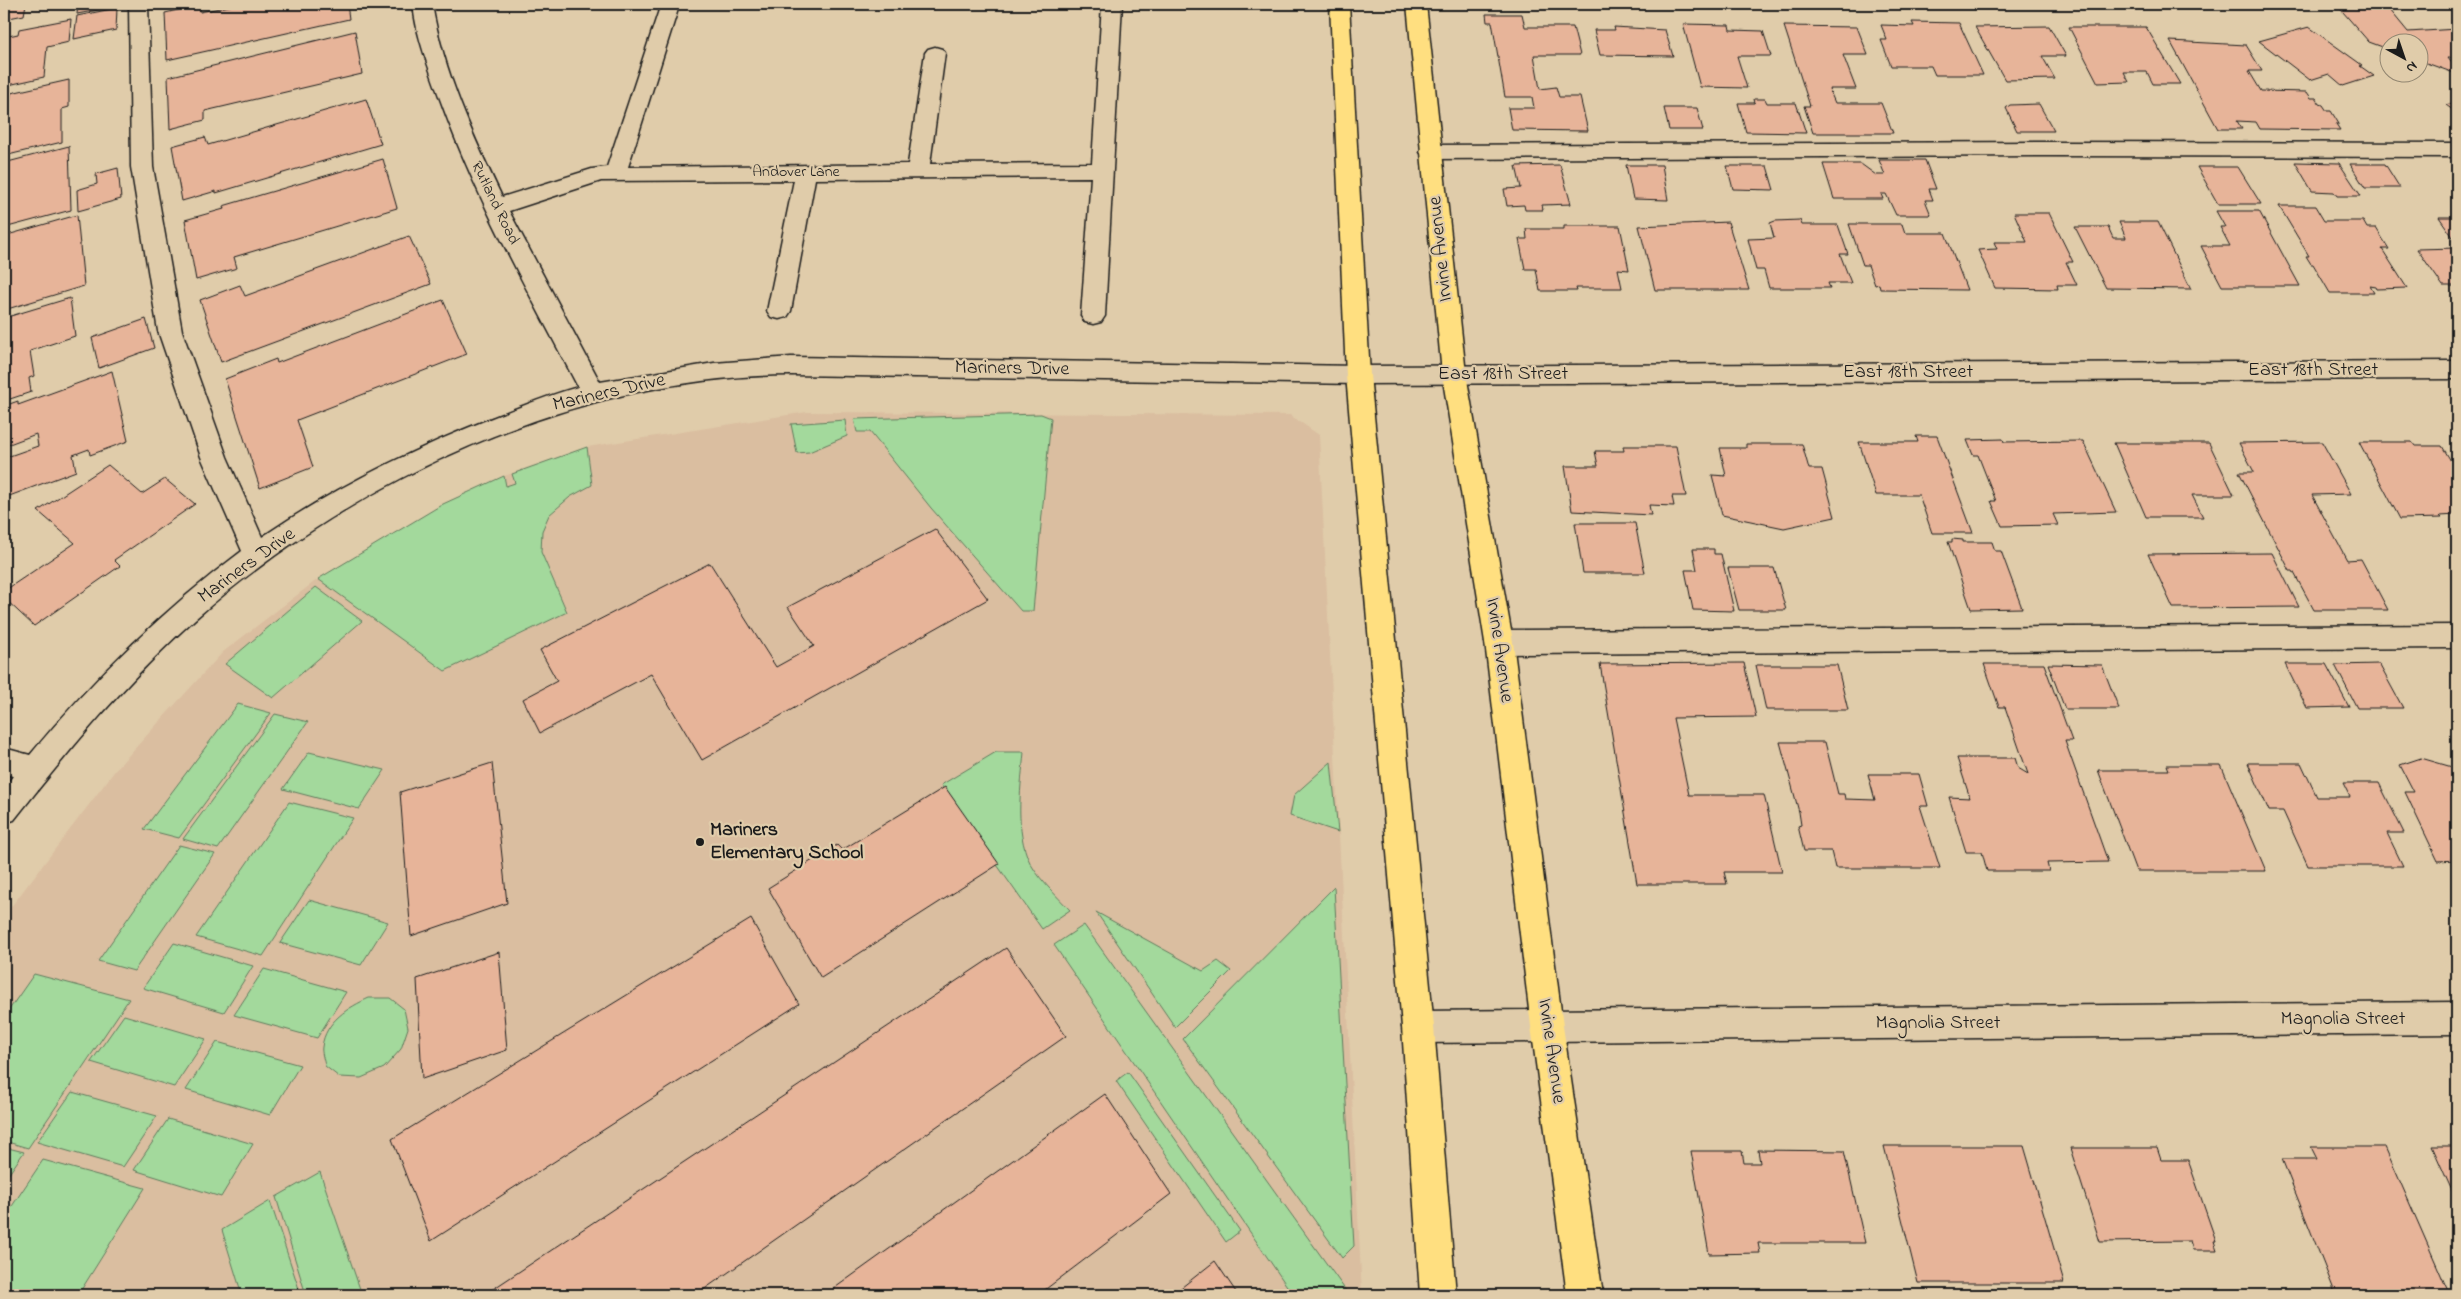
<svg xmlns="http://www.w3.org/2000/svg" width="2461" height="1299" font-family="'Indie Flower',sans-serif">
<rect width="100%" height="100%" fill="#e0ccaa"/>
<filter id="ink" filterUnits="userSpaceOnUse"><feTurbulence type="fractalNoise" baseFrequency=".02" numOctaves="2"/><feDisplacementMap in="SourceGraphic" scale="10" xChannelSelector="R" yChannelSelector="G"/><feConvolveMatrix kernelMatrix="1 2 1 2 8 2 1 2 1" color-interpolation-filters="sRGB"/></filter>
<g filter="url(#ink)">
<!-- built -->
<path fill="#dabea0" d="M807,412L1290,415L1319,435L1362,1295H4V916L117,768L223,652L318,579L443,504L504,476L587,447Z"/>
<!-- green -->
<path fill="#a3d99c" stroke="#607a5c" d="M1041,414L1051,418L1033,611H1021L931,508L870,432H857L854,419Z
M845,420L847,436L809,452L797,453L791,424Z
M587,447L592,485L570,497L549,515L542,531L541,552L567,612L445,671L318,579L443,504L504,476L506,486L515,483L512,474Z
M316,587L362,621L273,698L225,664Z
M238,704L271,713L179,838L144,829Z
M275,714L308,722L218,849L183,839Z
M309,752L385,770L359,809L283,789Z
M996,752H1024C1021,787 1015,822 1027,856C1034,875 1057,896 1070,910L1042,929L941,785Z
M1331,762L1338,832L1290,816L1294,795Z
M289,802L353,818L263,956L196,937Z
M179,845L215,854L134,971L98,961Z
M1334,887L1354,1246L1342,1258L1183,1039Z
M309,900L388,922L361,965L280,943Z
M1096,912L1203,971L1218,961L1231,971L1175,1027Z
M1084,925L1349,1295H1293L1054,945Z
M174,943L253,966L224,1012L143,988Z
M264,969L346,992L317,1038L234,1015Z
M34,974L129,999L28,1148L4,1141V1017Z
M369,998H390L404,1009L408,1028L401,1049L384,1068L361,1078L339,1077L325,1066C324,1060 321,1052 322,1047C325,1021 349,1007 369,998Z
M124,1015L206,1039L174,1087L91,1062Z
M217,1042L300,1065L270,1115L186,1090Z
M1128,1072L1240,1231L1226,1242L1116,1081Z
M72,1092L157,1116L123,1167L37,1142Z
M168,1119L253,1144L221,1197L134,1170Z
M4,1147L24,1152L4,1181Z
M43,1160L145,1188L78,1295H4V1218Z
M320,1172L362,1295H306L276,1197Z
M270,1201L301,1295H242L222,1230Z"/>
<!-- building -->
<path fill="#e7b499" stroke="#1c1c1c" d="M4,4H26L24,15L4,19Z
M78,4H119V6L77,14Z
M239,4H347L349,19L167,60L165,13L200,5V12Z
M2336,4H2385L2408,32L2457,29V58H2448L2457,70V74L2418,60V42H2388V49L2369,42Z
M117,8L116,30L74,39L77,16Z
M1486,14H1522L1525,27H1573L1580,55H1534L1540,89L1556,87L1559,97H1580L1588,131L1512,130L1508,108H1534L1532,97H1505L1492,22H1487Z
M71,19L69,42L47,47L44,77L4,86V37L18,34L19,29Z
M1912,22L1959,23L1983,75H1935L1931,66H1891L1881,40H1887L1881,25L1914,26Z
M1683,24L1729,25L1730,30L1763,31L1771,56H1737L1747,88L1700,87Z
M1784,26L1857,27L1868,55H1843L1856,89H1829L1835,103H1881L1893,133H1813L1804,106H1810Z
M2049,26L2066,56H2042L2055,79L2005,80L1975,27Z
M1614,27L1665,30L1673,56L1600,55L1594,30H1615Z
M2069,27H2146L2180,84H2153L2147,72H2124L2129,82L2098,83Z
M2309,27L2362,65L2360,66L2374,76L2343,86L2329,74L2310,80L2259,41Z
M355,31L362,74L205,111V120L170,129L168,77Z
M2170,41L2246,45L2262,71H2249L2261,91L2307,92L2311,98H2316L2320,104L2323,105L2327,111H2331L2339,124H2336L2340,130L2260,129L2256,122L2237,121L2242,129H2218Z
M69,80V107L62,109V142L4,156V121L9,120L11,93Z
M366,99L381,144L216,193V191L182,201L172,146L205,137L208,145Z
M1754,99H1765L1767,103H1796L1806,133L1746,132L1738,103H1755Z
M2457,101V113L2446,105Z
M2039,104L2054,131H2017L2006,108L2010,105Z
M1664,108H1697L1703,130H1669Z
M69,146L71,210L4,228V163Z
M383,159L397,208L234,257L237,268L196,280L185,220L224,209L223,206Z
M1879,160H1925L1936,189H1929L1933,200H1925L1931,215H1896L1886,194H1881L1883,199H1834L1823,164H1861L1876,175H1885Z
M2295,162L2339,163L2361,196H2337L2334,192L2312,191Z
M2350,164H2385L2400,188H2365Z
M1560,165L1571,204L1542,205L1543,210H1525L1524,205L1507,206L1504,189L1521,188L1516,166Z
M1626,165H1662L1668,200L1633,199Z
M1727,166H1767L1774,190L1733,189Z
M2197,167H2238L2261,204H2218Z
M118,168L121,199L78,211L77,190L97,184L96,174Z
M2279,206H2315L2324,221H2363L2367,228H2376L2389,249H2382L2407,288L2377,289L2376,287L2370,286L2374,293H2330L2313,264H2311L2306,256H2309Z
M2216,211H2259L2300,286H2222L2201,246H2230L2220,227H2225Z
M2014,213H2049L2073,262H2066L2077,285H2057L2058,289L1995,288L1978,250L1997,249L1994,242H2027Z
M77,215L84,286L4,310V236Z
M2439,217H2457V243Z
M1800,220L1802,225H1838L1848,254H1840L1851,283H1828L1830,288H1769L1764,270H1756L1748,239L1774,238L1770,223L1775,221Z
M1728,222L1749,290H1655L1639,226Z
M2119,222H2158L2191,289L2106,288L2075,227H2108L2113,238H2126Z
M1849,224H1902L1905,233H1945L1967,290L1880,289L1879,284L1875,285L1868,265H1863Z
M1564,226H1620L1629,270L1618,269L1622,288H1576L1577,291H1540L1536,269H1525L1519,239H1527L1526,229H1564Z
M409,236L431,284L221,362L200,300L240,285L245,296Z
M2457,248V286H2443L2417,249Z
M70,298L75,336L30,351L34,376L29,378L31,392L4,401V318Z
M443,300L467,354L297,420L313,467L260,488L225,379L276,359L277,363Z
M146,319L154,348L99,368L92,338Z
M112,371L128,441L90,455L89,449L73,455L76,471L4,498V458L38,446L36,434L4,446V406L18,401V405Z
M1916,436H1937L1973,533H1932L1919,495H1876L1859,442H1918Z
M2003,439L2004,442L2083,441L2116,512L2053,514L2058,525L2002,526L1991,501H1996L1978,455H1973L1967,440Z
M2322,442L2351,494L2312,495L2347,560L2361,559L2388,610H2314L2293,571H2290L2239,472H2254L2239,443Z
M2359,442H2412L2415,446H2442L2457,471V515L2440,516L2442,518L2400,519Z
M2114,443H2209L2234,495H2192L2203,517H2146Z
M1746,444H1802L1809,469H1822L1835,517L1784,528L1722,515L1712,475L1726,476L1720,448H1746Z
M1623,446H1676L1686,496H1672L1674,506L1649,505L1651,515L1572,511L1565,466H1598L1595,451H1624Z
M108,465L142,494L165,479L195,504L114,560L120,566L34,626L4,598V591L75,543L38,511Z
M1575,523H1635L1645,573H1583Z
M935,529L988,599L702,760L651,674L540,733L523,699L557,681L540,650L710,563L776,667L814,646L788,607Z
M1952,539L1963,540V542H1992L1995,551H2001L2022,608L1971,609L1948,542H1952Z
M1693,549H1714V554H1721L1734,611L1693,610L1685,570H1697Z
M2272,553L2299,607L2173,608L2148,554Z
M1728,568H1774L1786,610H1739Z
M1744,663L1756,717L1673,718L1689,795H1764L1782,872H1724L1727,884H1637L1600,664Z
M1984,664H2044L2072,741H2065L2108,862L2047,863L2049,871H1987L1982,852H1966L1949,797L1970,798L1957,758H2015L2018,768L2028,774L2005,707H1999Z
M2048,664L2102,665L2119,709H2065Z
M2285,664H2326L2349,707L2307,708Z
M2379,664L2403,708H2357L2335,665Z
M1756,665H1837L1848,710H1766Z
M1780,742H1825L1838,794H1844L1845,799L1875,800L1868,774H1919L1928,806H1920L1940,868H1835L1831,851H1804L1798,826L1801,825L1799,812Z
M2421,758L2452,767L2457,773V860L2438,861L2405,792H2414L2400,765Z
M492,763L507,903L411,936L400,792Z
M2248,763H2301L2317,797H2350L2343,783H2379L2404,833H2387L2403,866H2308L2283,811H2269Z
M2167,765H2221L2266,871H2136L2098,770H2169Z
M945,787L999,864L821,978L768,888L837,845L842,850Z
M751,919L799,1004L431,1241L392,1139Z
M1006,948L1066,1036L696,1295H484Z
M499,952L507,1050L422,1079L417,979Z
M1105,1094L1171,1194L1038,1295H825Z
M1884,1146H2024L2064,1283H1918Z
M2432,1146H2457V1202Z
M2311,1147H2385L2448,1291H2400L2402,1295H2336L2282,1159H2317Z
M2070,1148H2157L2161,1160H2188L2216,1241H2214L2217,1250H2193L2190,1241L2100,1242Z
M1758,1150L1844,1151L1865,1243H1758L1760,1253L1709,1254L1691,1151H1742L1744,1163H1760Z
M1215,1261L1238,1295H1172Z"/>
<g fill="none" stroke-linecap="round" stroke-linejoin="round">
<!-- minor casing -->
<g stroke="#1c1c1c" stroke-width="3">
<path id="minor" d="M129,4H148L153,167L182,331L227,457L262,537C334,488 411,450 492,418C520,407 549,395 578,387C529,293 476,199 440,99C429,68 416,36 413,4H432C443,71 473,136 502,197L592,169L607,167L661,4H677L679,6L628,167L908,164L925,53L928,49L935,47L942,49L945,53L930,164L1092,163L1102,4H1122L1105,316L1101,322L1093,324L1085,322L1081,316L1091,177L815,179L791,311L787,317L779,319L771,317L767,311L794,180L601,181L509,211L600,382L714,363L791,357L1358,366L2457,361V379L1358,384L791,375C575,376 355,479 195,619C128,679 70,749 14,820L4,823V788L13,776L4,774V748L30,755C93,679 163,610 242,551L201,457L158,331L131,167Z
M2051,142L2457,143V157L2051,156L1431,159L1424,157L1420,152L1424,147L1431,145Z
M2457,625V648L1499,654L1489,650L1485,642L1489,634L1499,630Z
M2457,1002V1034L1418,1043L1407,1038L1402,1027L1407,1016L1418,1011Z"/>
</g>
<!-- major casing -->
<g stroke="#1c1c1c" stroke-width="3">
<path id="major" d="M1330,4H1349L1370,375L1434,1027L1456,1295H1420L1402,1027L1346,375Z
M1407,4H1426L1466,374L1513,642L1563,1026L1603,1295H1567L1531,1026L1485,642L1442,374Z"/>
</g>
<!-- minor -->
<use href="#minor" fill="#e0ccaa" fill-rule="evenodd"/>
<!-- major -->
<use href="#major" fill="#ffdf80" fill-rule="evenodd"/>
</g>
</g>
<!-- markers -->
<circle fill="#1c1c1c" stroke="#e0ccaa" stroke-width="2" cx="700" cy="842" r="5"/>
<g text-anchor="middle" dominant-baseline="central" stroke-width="4.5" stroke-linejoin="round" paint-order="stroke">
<!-- far-street labels -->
<g font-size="16" fill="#1c1c1c" stroke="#e0ccaa">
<text x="796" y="172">Andover Lane</text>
<text transform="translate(495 203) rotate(64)">Rutland Road</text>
</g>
<!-- street labels -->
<g font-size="20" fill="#1c1c1c" stroke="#e0ccaa">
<text transform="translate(1441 249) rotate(-96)">Irvine Avenue</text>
<text transform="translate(1012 369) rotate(1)">Mariners Drive</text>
<text x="2313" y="370">East 18th Street</text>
<text x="1908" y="372">East 18th Street</text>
<text x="1503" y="374">East 18th Street</text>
<text transform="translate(609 393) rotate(-13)">Mariners Drive</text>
<text transform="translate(247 566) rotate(-36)">Mariners Drive</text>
<text transform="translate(1499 650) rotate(82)">Irvine Avenue</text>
<text x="2343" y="1019">Magnolia Street</text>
<text x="1938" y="1023">Magnolia Street</text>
<text transform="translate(1551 1051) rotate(82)">Irvine Avenue</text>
</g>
<!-- poi labels -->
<g font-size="20" font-weight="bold" fill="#1c1c1c" stroke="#e0ccaa" text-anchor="start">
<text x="710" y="830">Mariners<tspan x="710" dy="23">Elementary School</tspan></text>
</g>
</g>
<!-- margin -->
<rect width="2461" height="1299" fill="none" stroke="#e0ccaa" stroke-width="20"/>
<rect x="10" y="10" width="2441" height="1279" fill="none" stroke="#1c1c1c" stroke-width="2" filter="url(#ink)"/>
<!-- north arrow -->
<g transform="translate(2404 58) rotate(140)"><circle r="24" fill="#e0ccaa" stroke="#928671"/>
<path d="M0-4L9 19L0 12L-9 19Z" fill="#1c1c1c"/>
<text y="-8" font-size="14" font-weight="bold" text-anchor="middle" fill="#1c1c1c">N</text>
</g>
</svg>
